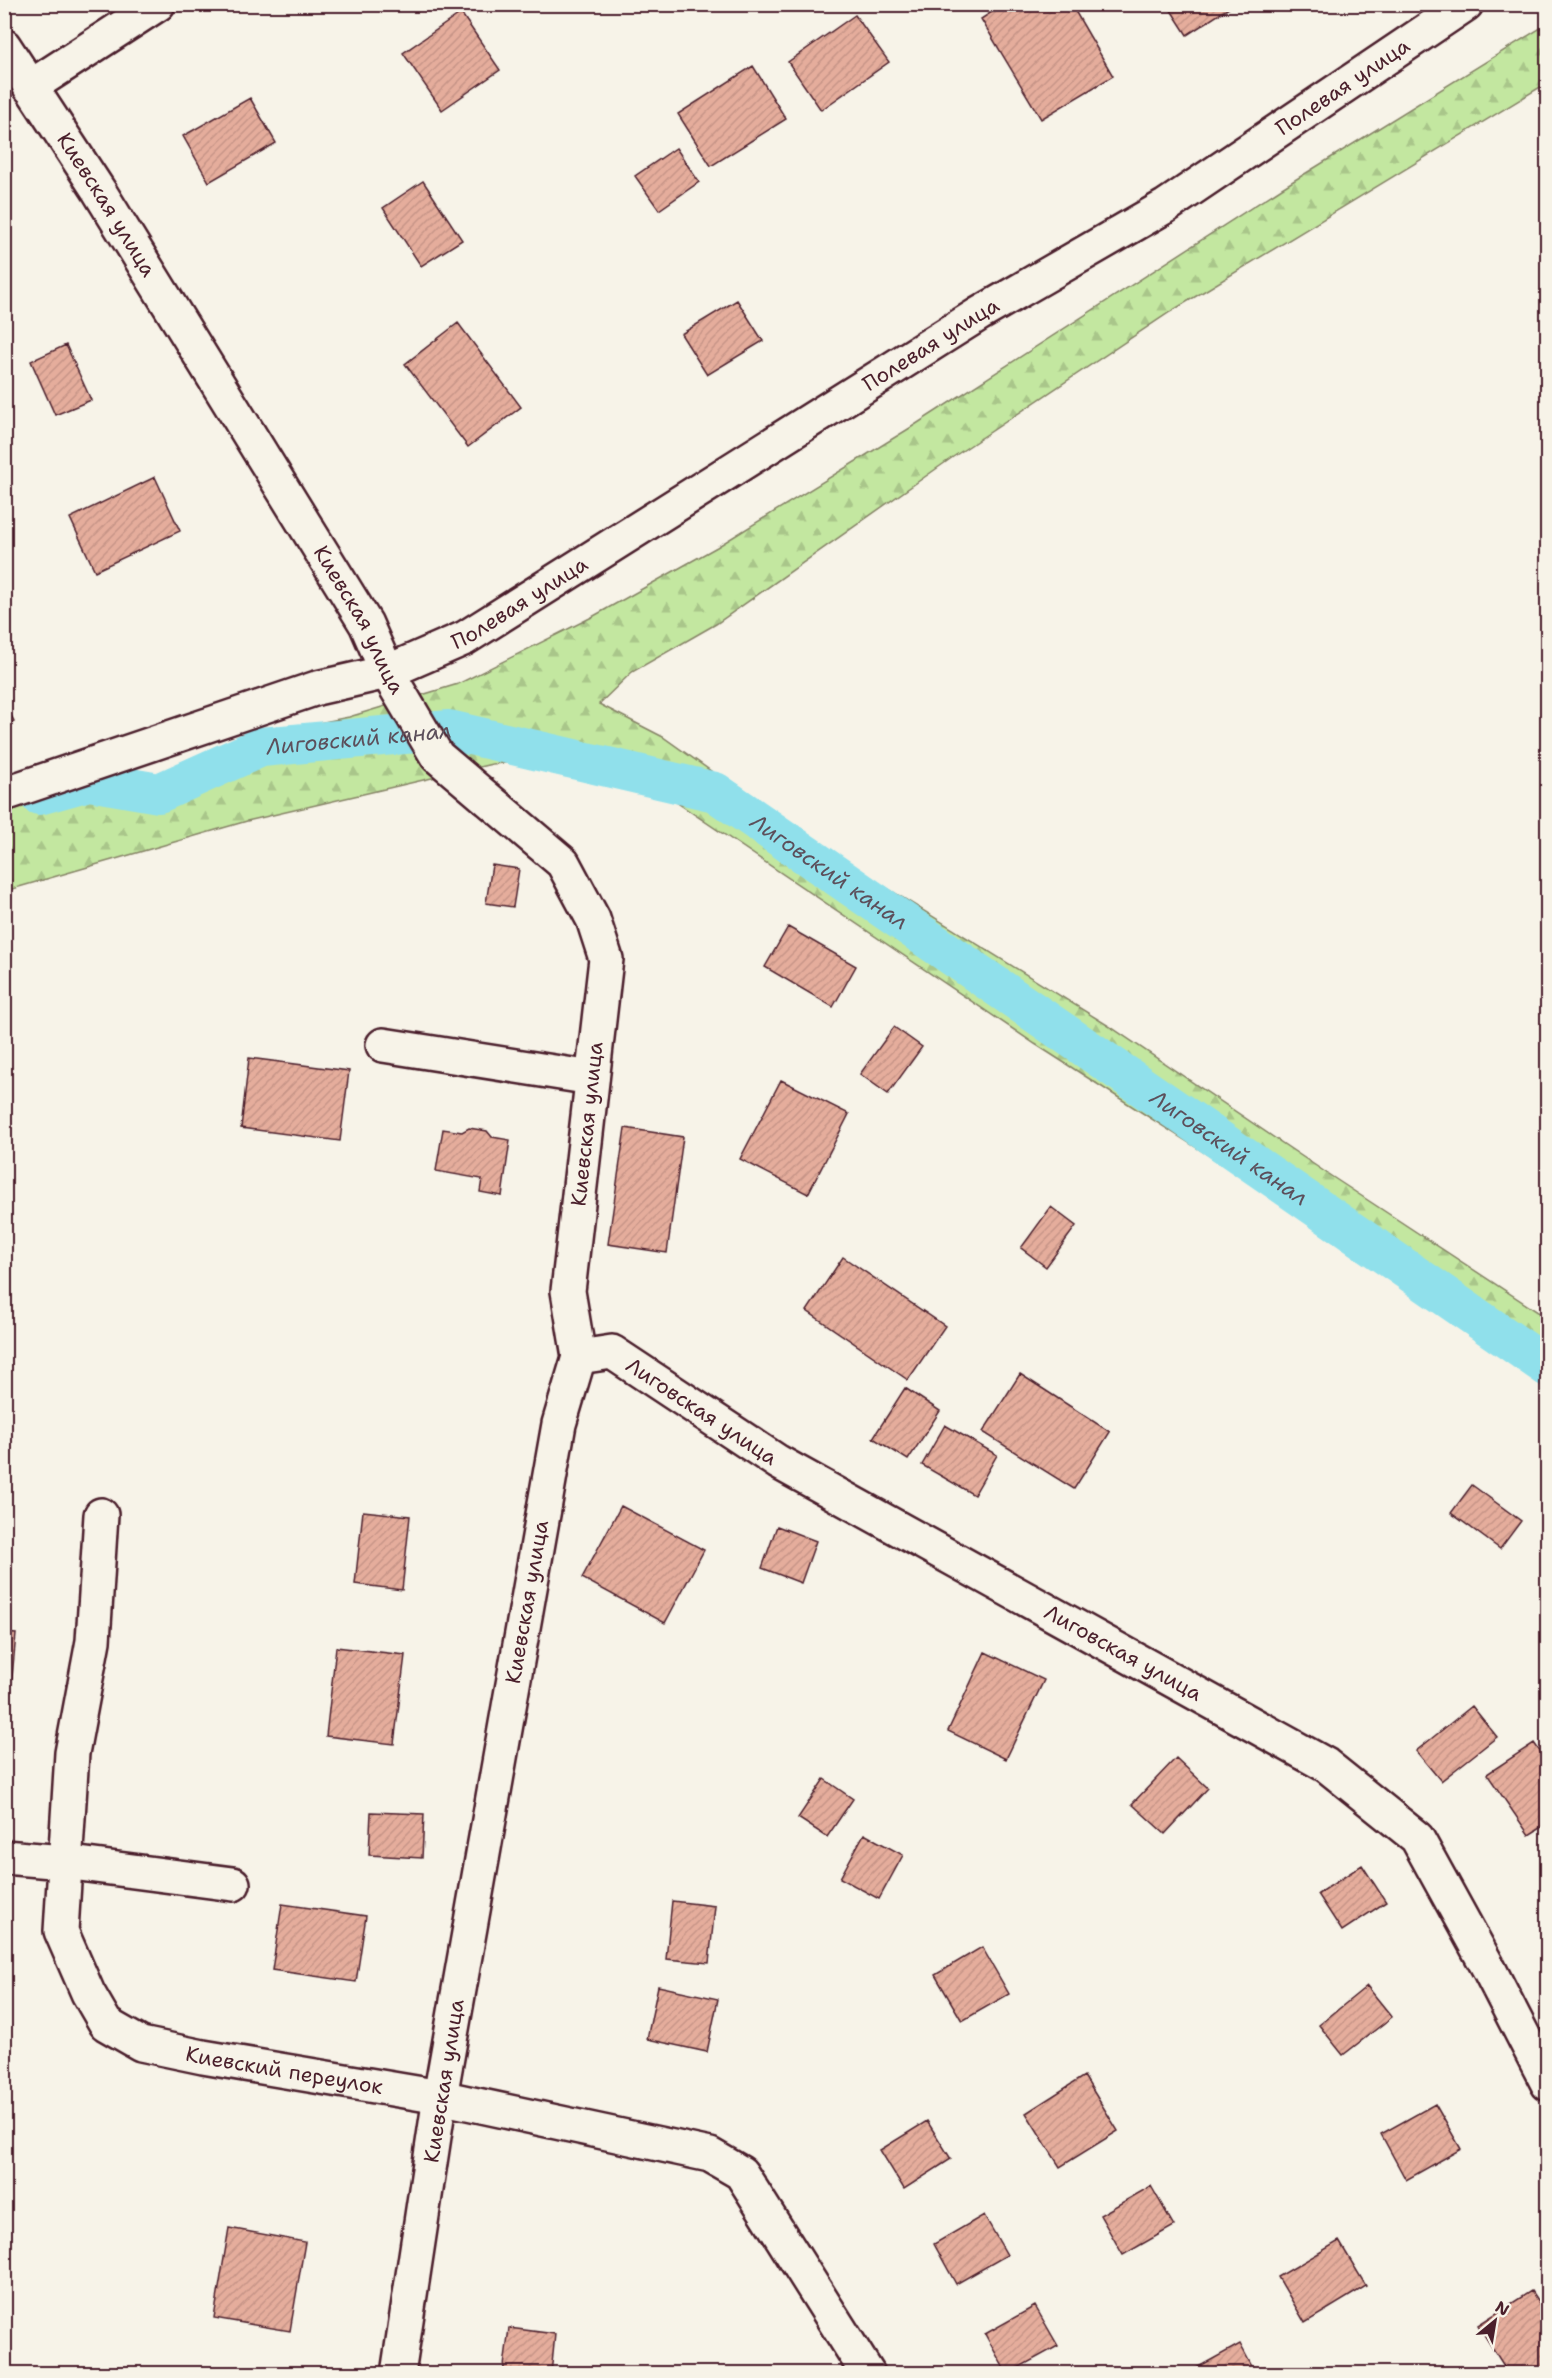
<svg xmlns="http://www.w3.org/2000/svg" width="1552" height="2378" font-family="'Shantell Sans',sans-serif">
<defs>
<pattern id="forest-firs" width="22" height="20" patternUnits="userSpaceOnUse" patternTransform="scale(1.5)"><rect width="22" height="20" fill="#c3e7a0"/><path d="M5 1l3.5 6h-7zM16 11l3.5 6h-7z" fill="#a9c68a"/></pattern>
<pattern id="building-hatch" width="6" height="6" patternUnits="userSpaceOnUse" patternTransform="scale(1.5)"><rect width="6" height="6" fill="#e5ad9c"/><path d="M-1 1l2-2M0 6l6-6M5 7l2-2" fill="none" stroke="#c69487"/></pattern>
</defs>
<rect width="100%" height="100%" fill="#f7f3e8"/>
<filter id="ink" filterUnits="userSpaceOnUse"><feTurbulence type="fractalNoise" baseFrequency=".0167" numOctaves="2"/><feDisplacementMap in="SourceGraphic" scale="12" xChannelSelector="R" yChannelSelector="G"/><feConvolveMatrix kernelMatrix="1 2 1 2 8 2 1 2 1" color-interpolation-filters="sRGB"/></filter>
<g filter="url(#ink)">
<!-- forest -->
<path fill="url(#forest-firs)" stroke="#868366" stroke-width="1.5" d="M1547,24V83L1170,312L953,457L716,624L632,672L599,704L663,737L797,832L1112,1028L1331,1176L1547,1318V1389L1325,1230L1035,1044L664,794L531,761L492,764L247,821L5,891V807L159,777L247,737L349,717L458,684L592,617L717,547L910,428L1282,188Z"/>
<g fill="none" stroke-linecap="round" stroke-linejoin="round">
<!-- canal -->
<path stroke="#90e0eb" stroke-width="40" id="s1" d="M39,795L89,781L159,793L261,747L449,730L715,792L1548,1367"/>
</g>
<!-- building -->
<path fill="url(#building-hatch)" stroke="#4a1f2b" stroke-width="1.5" d="M1004,4H1071L1113,76L1041,119L981,19Z
M1167,4H1231L1232,6L1187,35Z
M461,13L500,70L442,110L403,53Z
M855,15L889,62L821,110L788,62Z
M753,66L786,119L711,166L678,114Z
M250,98L276,143L209,182L183,136Z
M676,148L699,182L659,210L635,176Z
M423,181L462,240L421,266L383,208Z
M737,300L763,341L707,375L681,334Z
M458,323L521,407L468,447L405,364Z
M66,345L91,400L55,415L31,361Z
M155,477L180,531L95,571L70,518Z
M4,703L14,721L4,726Z
M492,865L519,869L513,907L486,903Z
M788,927L856,966L833,1007L765,967Z
M894,1027L922,1047L888,1094L860,1074Z
M249,1058L349,1071L340,1141L241,1128Z
M781,1080L849,1114L808,1194L740,1159Z
M469,1128L487,1131L492,1137L510,1140L502,1196L480,1192L482,1179L436,1171L443,1129L462,1132Z
M625,1128L683,1137L667,1253L608,1244Z
M1051,1207L1076,1226L1046,1267L1021,1248Z
M843,1257L945,1326L908,1380L807,1311Z
M1020,1374L1110,1432L1074,1489L983,1432Z
M905,1388L940,1411L908,1460L873,1438Z
M945,1425L997,1455L974,1495L922,1465Z
M1472,1485L1521,1521L1500,1549L1451,1513Z
M621,1506L704,1550L665,1623L582,1578Z
M363,1511L410,1516L402,1590L355,1584Z
M777,1526L816,1541L801,1583L762,1568Z
M4,1633L16,1634L10,1699H4Z
M336,1647L405,1655L394,1744L326,1736Z
M985,1652L1044,1680L1006,1759L948,1731Z
M1472,1706L1497,1737L1441,1781L1416,1751Z
M1534,1743L1548,1763V1823L1529,1835L1487,1774Z
M1176,1758L1208,1788L1165,1834L1132,1804Z
M824,1779L853,1799L827,1837L798,1818Z
M371,1812L424,1814L422,1858L369,1855Z
M864,1834L903,1855L879,1899L840,1878Z
M1362,1865L1386,1902L1342,1931L1318,1894Z
M672,1901L715,1906L709,1963L666,1959Z
M282,1904L366,1916L356,1982L272,1970Z
M982,1947L1009,1994L962,2021L935,1975Z
M658,1986L718,1999L707,2052L647,2039Z
M1367,1986L1392,2017L1343,2055L1319,2025Z
M1084,2076L1118,2131L1060,2167L1026,2113Z
M1435,2104L1461,2149L1406,2180L1381,2134Z
M927,2121L951,2159L904,2189L880,2150Z
M1151,2186L1174,2226L1123,2255L1100,2215Z
M984,2215L1007,2255L956,2284L934,2244Z
M229,2228L305,2242L290,2331L214,2318Z
M1339,2241L1366,2286L1305,2323L1278,2277Z
M1531,2291L1548,2317V2374H1509L1478,2325Z
M1035,2306L1058,2346L1007,2374L985,2334Z
M509,2328L555,2334L551,2374H503Z
M1240,2344L1256,2374H1190L1189,2372Z"/>
<g fill="none" stroke-linecap="round" stroke-linejoin="round">
<!-- minor casing -->
<g stroke="#4a1f2b" stroke-width="38">
<g id="minor">
<path id="s2" d="M4,46L99,191L366,624L387,672L437,756L563,863L593,919L606,959L568,1291L579,1357L559,1424L440,2097L398,2374"/>
<path d="M30,87L158,4"/>
<path id="s3" d="M4,794L317,688L387,672L465,638L979,314L1166,206L1466,4"/>
<path d="M383,1045L592,1078"/>
<path id="s4" d="M579,1357L612,1352L778,1462L1326,1765L1417,1838L1488,1967L1548,2084"/>
<path id="s5" d="M101,1515L93,1641L72,1753L61,1931L88,1993L106,2024L141,2044L203,2057L440,2097L710,2155L741,2173L868,2374"/>
<path d="M4,1857L64,1862L233,1884"/>
</g>
</g>
<!-- minor -->
<use href="#minor" stroke="#f7f3e8" stroke-width="33"/>
</g>
</g>
<g text-anchor="middle" dominant-baseline="central" stroke-width="4.5" stroke-linejoin="round" paint-order="stroke">
<!-- street labels -->
<g font-size="21" fill="#4a1f2b" stroke="#f7f3e8">
<text stroke="none"><textPath href="#s3" startOffset="1524">Полевая улица</textPath></text>
<text stroke="none"><textPath href="#s2" startOffset="189">Киевская улица</textPath></text>
<text stroke="none"><textPath href="#s3" startOffset="1038">Полевая улица</textPath></text>
<text stroke="none"><textPath href="#s3" startOffset="552">Полевая улица</textPath></text>
<text stroke="none"><textPath href="#s2" startOffset="675">Киевская улица</textPath></text>
<text transform="translate(587 1124) rotate(-84)">Киевская улица</text>
<text stroke="none"><textPath href="#s4" startOffset="141">Лиговская улица</textPath></text>
<text transform="translate(527 1602) rotate(-80)">Киевская улица</text>
<text stroke="none"><textPath href="#s4" startOffset="627">Лиговская улица</textPath></text>
<text stroke="none"><textPath href="#s5" startOffset="708">Киевский переулок</textPath></text>
<text transform="translate(444 2081) rotate(-81)">Киевская улица</text>
</g>
<!-- water labels -->
<g font-size="22" font-style="italic" fill="#5c4f5b" stroke="#f7f3e8">
<text stroke="none"><textPath href="#s1" startOffset="333">Лиговский канал</textPath></text>
<text stroke="none"><textPath href="#s1" startOffset="836">Лиговский канал</textPath></text>
<text stroke="none"><textPath href="#s1" startOffset="1322">Лиговский канал</textPath></text>
</g>
</g>
<!-- margin -->
<rect width="1552" height="2378" fill="none" stroke="#f7f3e8" stroke-width="24"/>
<rect x="12" y="12" width="1528" height="2354" fill="none" stroke="#4a1f2b" stroke-width="2" filter="url(#ink)"/>
<!-- north arrow -->
<g transform="translate(1495 2321) rotate(30)" stroke="#f7f3e8" stroke-width="4.5" paint-order="stroke">
<path d="M0-4.5L10 22L0 15L-10 22Z" fill="#4a1f2b"/>
<text y="-9" font-size="16" font-weight="bold" text-anchor="middle" fill="#4a1f2b">N</text>
</g>
</svg>
